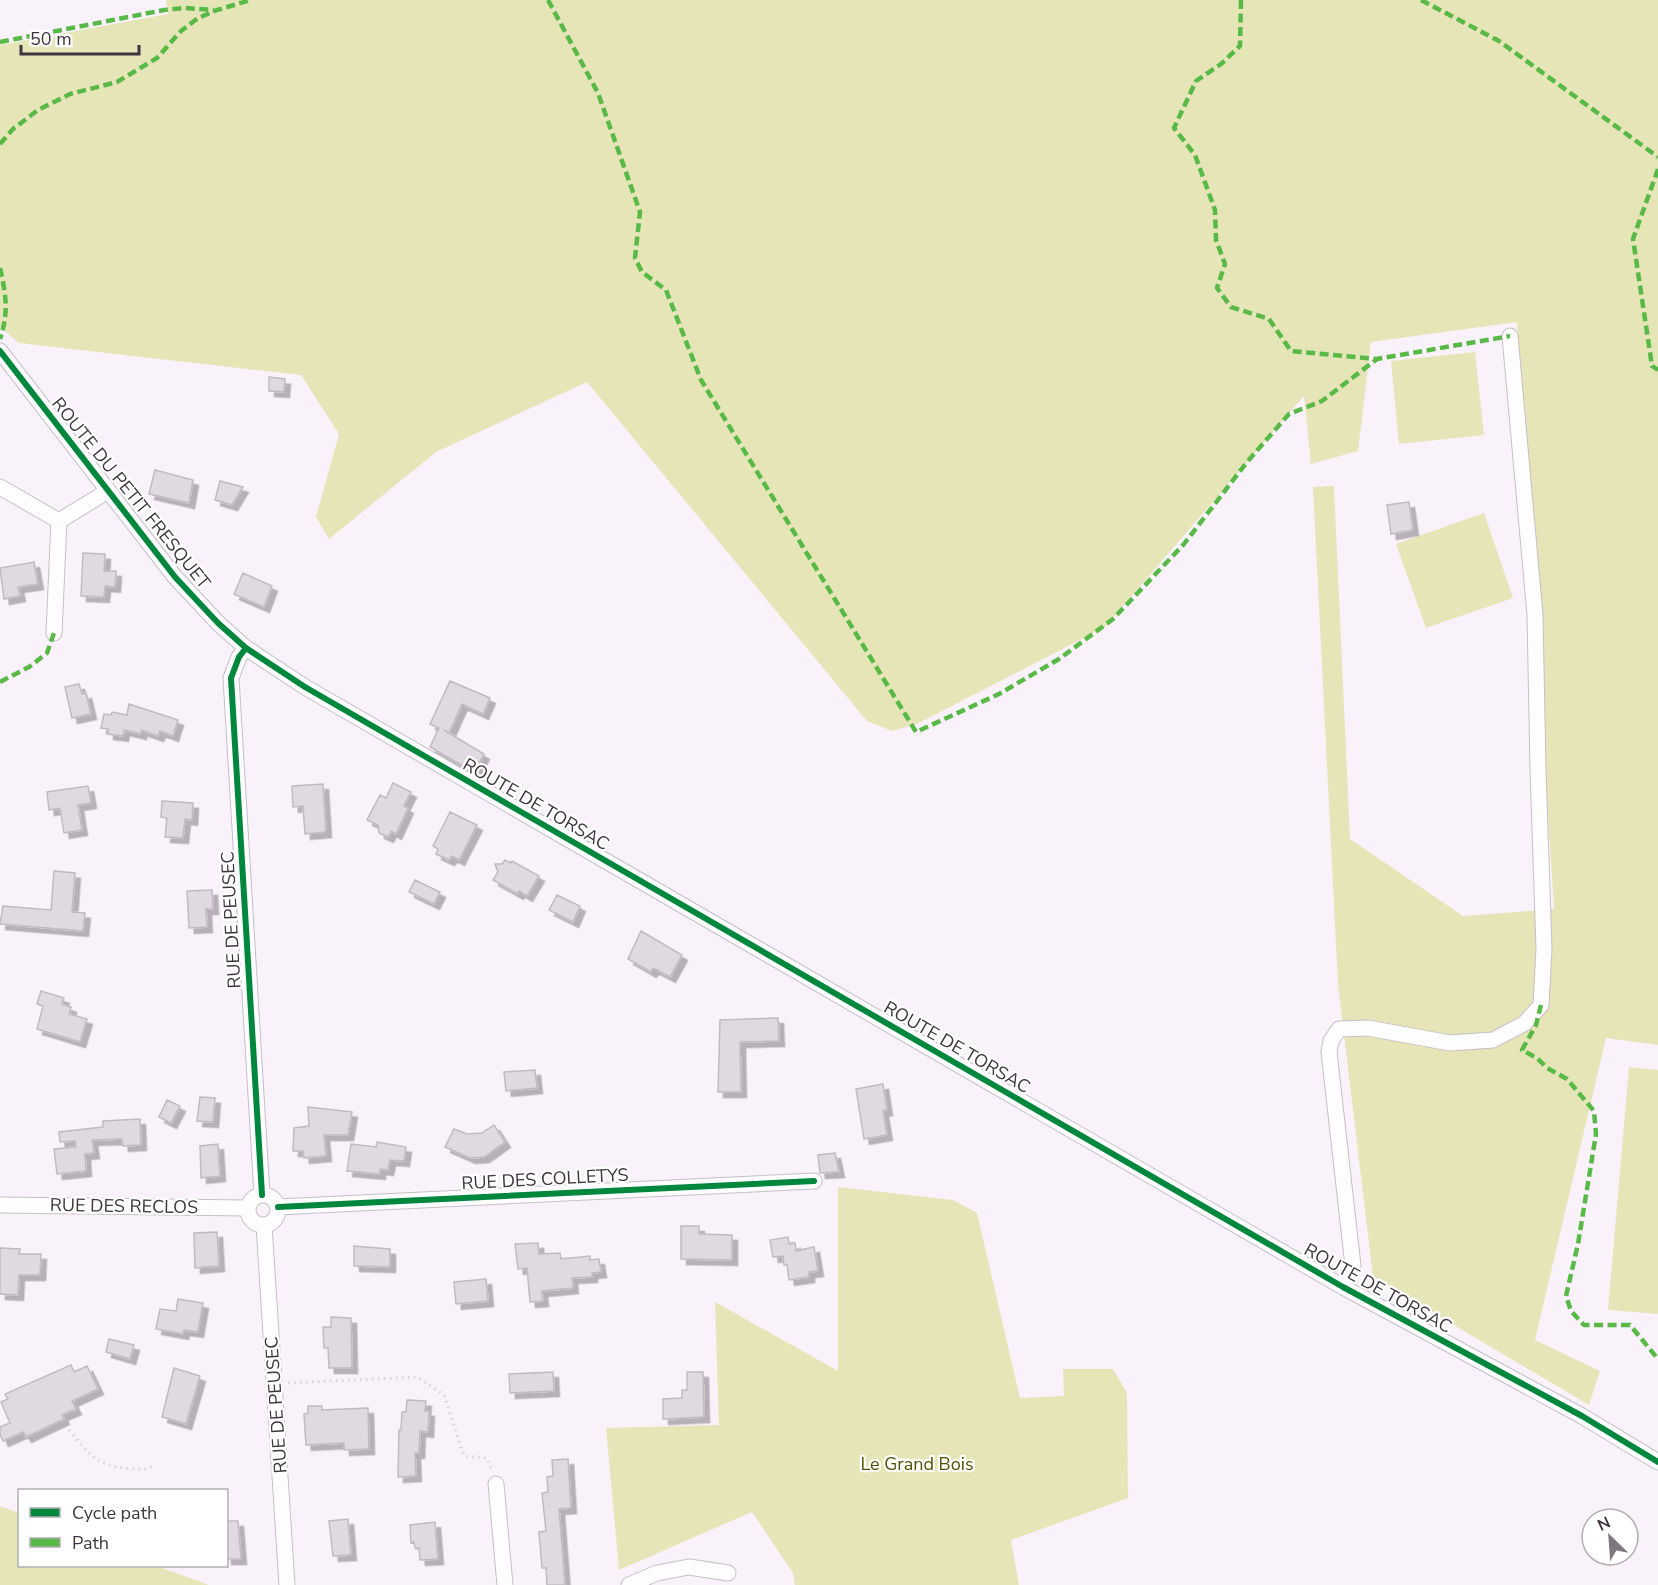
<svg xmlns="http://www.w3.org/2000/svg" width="1658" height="1585" font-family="'Nunito Sans',sans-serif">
<defs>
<filter id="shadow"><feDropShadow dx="5.5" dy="5.5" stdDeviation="0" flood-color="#0004"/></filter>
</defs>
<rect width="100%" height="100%" fill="#f9f2fa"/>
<!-- green -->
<path fill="#e5e5b8" d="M166,0H1658V1045L1606,1038L1535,1340L1600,1371L1589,1405L1373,1277L1338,984L1313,487L1334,486L1350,839L1463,916L1554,909L1517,322L1371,342L1358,451L1311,464L1304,396L1105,627L917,724L892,731L867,721L587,382L436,452L329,539L316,517L339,434L301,375L19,343L0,327V45L168,14Z
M1475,352L1484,435L1399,444L1391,361Z
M1484,513L1513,598L1426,628L1396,544Z
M1629,1067L1658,1070V1314L1608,1310Z
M838,1187L953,1200L977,1213L1020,1398L1064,1396L1063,1369H1113L1127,1393L1128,1498L1011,1540L1019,1585H795L793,1573L752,1512L619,1570L606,1428L719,1425L715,1302L838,1371Z
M0,1506L19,1513L20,1566H157L209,1585H0Z"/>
<!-- building -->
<path fill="#e0d9e2" stroke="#c1bac2" stroke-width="1.5" filter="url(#shadow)" d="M269,377L285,379L284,392L269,391Z
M155,470L193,480L189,503L149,494Z
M220,481L243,487L232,505L215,500Z
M1409,502L1413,530L1391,534L1387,505Z
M83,553L105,554L104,571H116L115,587L105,586L104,597L81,596Z
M34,562L38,584L18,587L20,596L4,599L0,568Z
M243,573L272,586L264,607L234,594Z
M450,681L490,698L483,714L462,704L449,733L444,730L484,754L474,772L430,747L439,728L430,724Z
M79,684L82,694L86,693L91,714L72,718L65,687Z
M129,704L178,720L173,736L160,731L158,736L141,730V734L124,730L123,736L108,734V729L101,728L104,714L111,715L112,712L127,715Z
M393,783L411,792L404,806L408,808L396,834L391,831L388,837L379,833L378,825L367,820L380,795L386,798Z
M323,784L326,832L305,834L303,806L293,807L292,786Z
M88,786L91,803L78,805L82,830L64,833L60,808L49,810L47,792Z
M162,801L193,803L192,820L185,819L183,838L165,837L167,818L161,817Z
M450,812L477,825L459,860L452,856L449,860L436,854L438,849L433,846Z
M505,860L511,863L512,861L539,876L527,896L519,891L518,894L493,880L498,872L495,864H502Z
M54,871L75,873L72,912L85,913L83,931L0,924L3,906L51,910Z
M415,880L440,892L434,904L409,892Z
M212,890L213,909H206L207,927L189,928L187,891Z
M557,895L580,906L573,922L549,910Z
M641,931L682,955L670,977L653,968L651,972L628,959Z
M41,991L64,998L62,1004L71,1007L69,1014L87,1019L80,1042L37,1029L43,1006L37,1004Z
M778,1018L779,1041L740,1042L741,1092H718L720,1020Z
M535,1070L537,1088L506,1091L504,1072Z
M883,1084L887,1110L883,1111L887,1135L864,1139L856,1089Z
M200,1097L215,1098L213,1122L197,1121Z
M167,1100L180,1106L171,1123L159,1117Z
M308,1107L352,1112L348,1135H324L326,1156L304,1158L303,1151H293L294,1128L309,1126Z
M140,1119L141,1145L123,1146L122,1139L92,1140L94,1153L85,1154L86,1171L57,1174L54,1149L76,1147L75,1141L60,1142L59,1132L103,1127V1121Z
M494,1125L505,1142L484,1157L470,1158L445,1147L454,1129L467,1134L482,1133Z
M377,1142L406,1147L404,1161L390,1160L388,1170L380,1169V1174L347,1171L351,1144L376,1147Z
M218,1144L220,1176L201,1178L200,1146Z
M835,1153L839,1172L820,1173L818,1155Z
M681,1226H699V1234L732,1235V1260L681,1259Z
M217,1232L219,1266L195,1268L194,1233Z
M788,1237L789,1244L795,1243L796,1251L814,1247L818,1271L809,1272V1277L789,1280L787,1265H784L783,1256L773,1257L770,1240Z
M538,1243L539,1254L560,1253L561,1259L590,1256V1260L599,1259L601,1272L592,1273V1277L572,1278L573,1288L542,1291L543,1301L530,1302L527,1268L518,1269L515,1244Z
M354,1246L390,1249V1267L354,1266Z
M0,1248L20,1249L19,1254H41L40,1275H19L18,1295L0,1294Z
M486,1279L488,1301L456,1304L454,1282Z
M178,1299L203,1303L198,1332L184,1330L183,1334L156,1329L160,1309L176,1311Z
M331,1317L351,1318L352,1368H329L328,1348H324L323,1327H331Z
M109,1339L134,1345L130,1359L106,1352Z
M71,1365L74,1372L87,1366L98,1389L72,1401L76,1409L62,1415L64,1419L26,1437L23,1432L3,1441L0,1434V1427L10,1423L1,1402L8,1399L5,1394Z
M174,1368L200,1376L186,1424L162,1417Z
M553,1372L554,1391L510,1393L509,1374Z
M687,1372H703L704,1417L663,1419V1399L682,1398V1390H687Z
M407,1400L426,1401L425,1411H429L428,1432L420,1431L419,1453H415L416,1476L398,1477L399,1430H401L402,1412H406Z
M308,1406H322V1410L368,1408L369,1449L344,1450V1443L306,1445L304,1414L308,1413Z
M568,1459L571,1508L559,1509L565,1585H547L546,1568H542L539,1532L546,1531L542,1493L548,1492L547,1477L553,1476L552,1460Z
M348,1519L351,1555L333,1556L329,1521Z
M226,1521H238L241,1559H226Z
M435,1522L438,1559L420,1560L419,1548H415L414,1542L411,1543L410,1525Z"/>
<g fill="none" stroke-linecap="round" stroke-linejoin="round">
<!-- minor casing -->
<g stroke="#c6bfc7" stroke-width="17">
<path id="minor" d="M0,351L175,577L218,623L246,648L305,687L1343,1287L1582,1416L1658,1462
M0,487L59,521
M54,633L59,521L108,491
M246,648L239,657L231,678L262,1195
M248 1210a15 15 0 1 1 30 0a15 15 0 1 1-30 0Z
M0,1205L248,1208
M278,1207L814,1181
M264,1225L287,1585
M1343,1287L1353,1266L1329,1052L1331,1041L1339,1029L1368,1028L1450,1043L1493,1040L1525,1023L1541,1005L1544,949L1538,769L1535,615L1510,336
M496,1484L505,1585
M629,1585L657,1573L689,1567L728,1573"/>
</g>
<!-- path -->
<path stroke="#d7d4d7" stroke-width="3" stroke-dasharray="1.5 4.5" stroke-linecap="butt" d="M288,1383L417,1377L444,1395L464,1456L487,1458L492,1471
M69,1430C90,1455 95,1465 130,1469C138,1469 145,1470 153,1466"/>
<!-- minor -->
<use href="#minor" stroke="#fefdfe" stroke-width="15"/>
<!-- quiet -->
<path stroke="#58b947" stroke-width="4.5" stroke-dasharray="9 4.5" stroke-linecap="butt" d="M548,0L598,93L640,212L635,258L642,272L666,290L701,380L916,732L999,694L1059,659L1113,619L1184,544L1247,462L1289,414L1322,401L1377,359
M1241,0L1240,46L1221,64L1196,81L1174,128L1195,155L1215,210L1216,240L1225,264L1217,288L1231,307L1269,319L1291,351L1377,359L1510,336
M1421,0L1499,41L1658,157
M0,42L164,10L185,8L214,10
M0,144L13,129L38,110L70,94L117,82L157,58L181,31L198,18L217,10L251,0
M1658,169L1633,239L1652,366L1658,370
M0,268C6,295 9,312 0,339
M0,682L29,667L47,653L54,633
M1541,1005L1536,1025L1522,1050L1537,1058L1547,1068L1567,1079L1594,1111L1596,1134L1578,1244L1566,1296L1571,1311L1584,1325H1630L1658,1359"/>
<!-- cycleway casing -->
<g stroke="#fff" stroke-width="10">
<path id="cycleway" d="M0,351L175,577L218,623L246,648L305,687L1343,1287L1582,1416L1658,1462
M246,648L239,657L231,678L262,1195
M278,1207L814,1181"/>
</g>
<!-- cycleway -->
<use href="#cycleway" stroke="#00873e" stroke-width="6"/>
</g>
<g text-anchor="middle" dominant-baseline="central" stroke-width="4.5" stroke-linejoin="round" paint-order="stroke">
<!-- street labels -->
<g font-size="18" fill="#3e353f" stroke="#fff">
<text transform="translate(131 493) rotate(51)">ROUTE DU PETIT FRESQUET</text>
<text transform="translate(536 804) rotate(30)">ROUTE DE TORSAC</text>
<text transform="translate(231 920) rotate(-93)">RUE DE PEUSEC</text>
<text transform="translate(957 1047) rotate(30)">ROUTE DE TORSAC</text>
<text transform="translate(545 1179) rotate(-3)">RUE DES COLLETYS</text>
<text transform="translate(124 1206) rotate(1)">RUE DES RECLOS</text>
<text transform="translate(1378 1288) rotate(29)">ROUTE DE TORSAC</text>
<text transform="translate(276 1405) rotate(-94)">RUE DE PEUSEC</text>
</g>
<!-- park labels -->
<g font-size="18" fill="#4f5204" stroke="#fff">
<text x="917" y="1464">Le Grand Bois</text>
</g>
</g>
<!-- legend -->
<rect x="18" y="1489" width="210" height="78" fill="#ffffff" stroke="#b2aeb2" stroke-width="1.5"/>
<rect x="30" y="1508" width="30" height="9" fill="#00873e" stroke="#b2aeb2" stroke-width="1.5"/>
<text x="72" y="1519" font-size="18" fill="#3e353f">Cycle path</text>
<rect x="30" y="1538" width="30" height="9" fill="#58b947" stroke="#b2aeb2" stroke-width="1.5"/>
<text x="72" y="1549" font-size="18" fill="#3e353f">Path</text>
<!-- north arrow -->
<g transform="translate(1610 1537) rotate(335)"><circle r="28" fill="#ffffff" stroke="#b2aeb2" stroke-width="1.5"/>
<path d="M0-4.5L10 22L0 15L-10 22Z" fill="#7f7780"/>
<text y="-9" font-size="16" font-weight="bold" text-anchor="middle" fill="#3e353f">N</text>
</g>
<!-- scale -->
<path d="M21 45v9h118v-9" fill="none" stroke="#3e353f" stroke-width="3"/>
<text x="30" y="45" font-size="18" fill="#3e353f" stroke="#ffffff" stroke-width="4.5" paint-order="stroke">50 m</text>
</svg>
